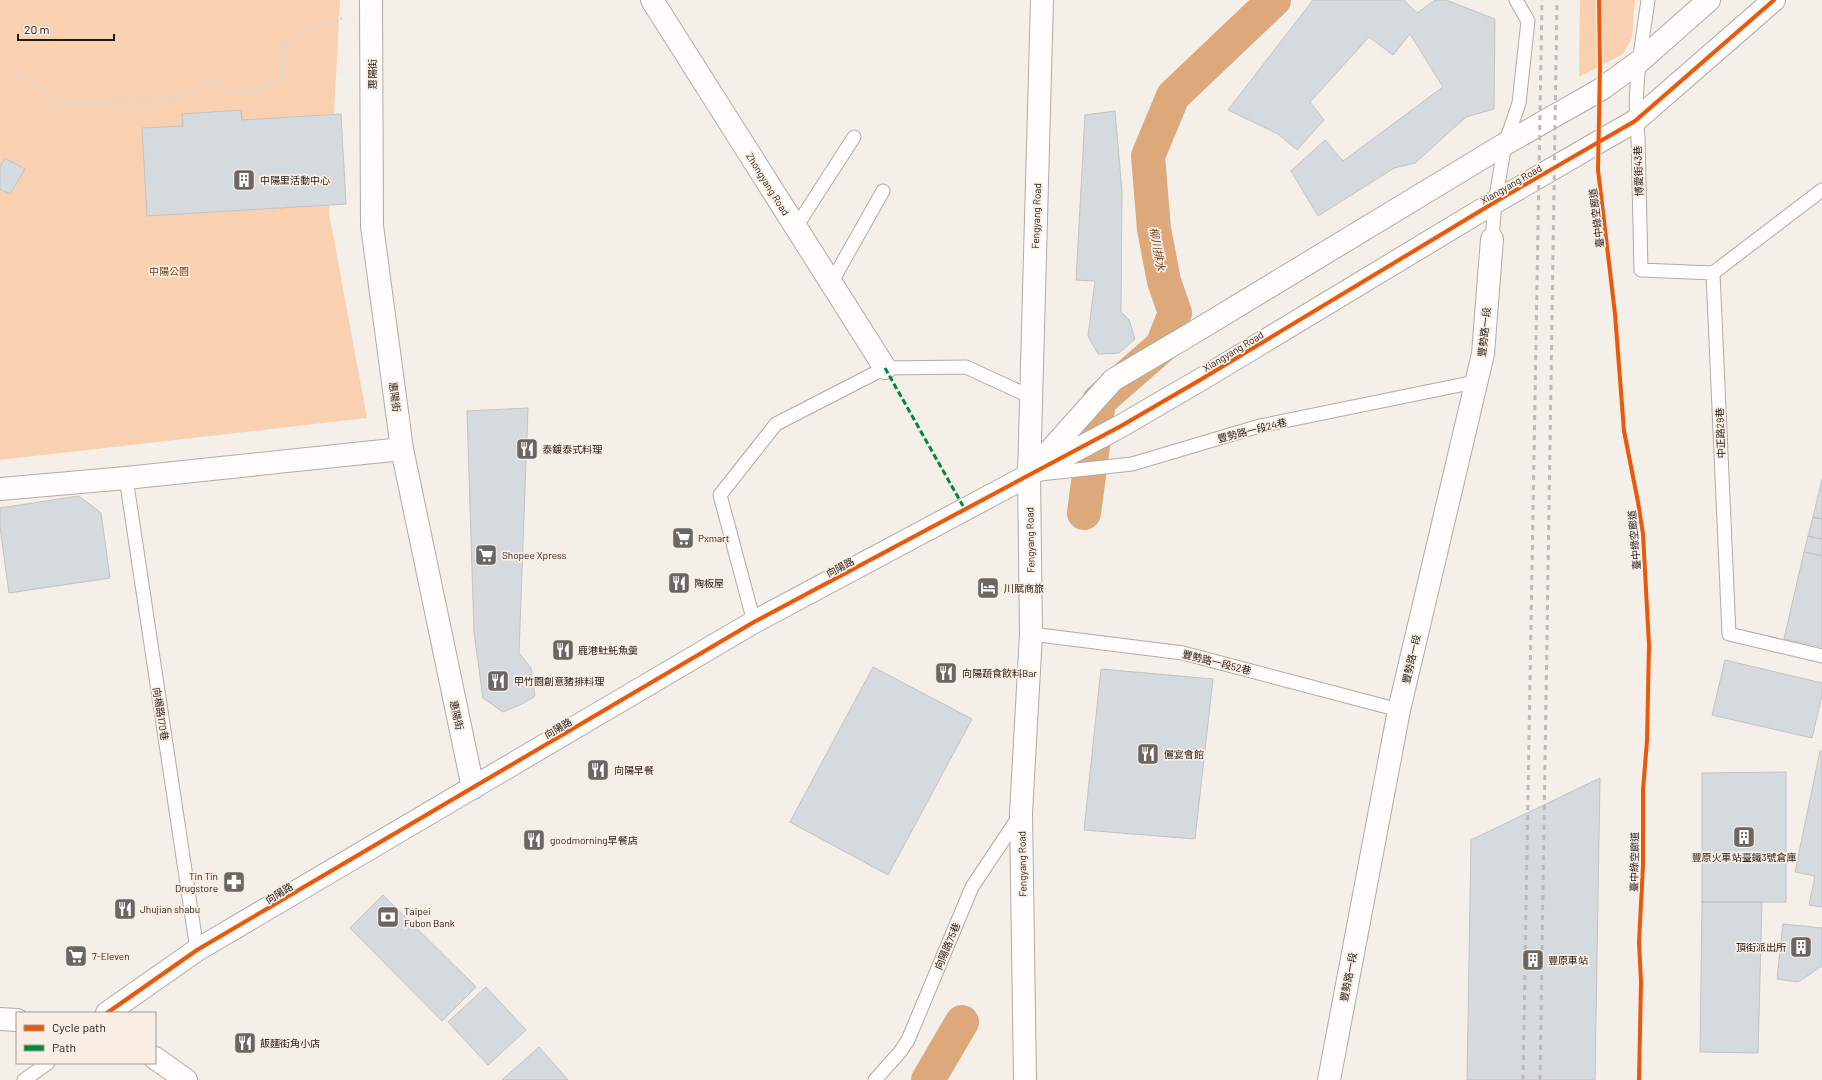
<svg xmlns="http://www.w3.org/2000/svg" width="1822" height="1080" font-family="Barlow,'Noto Sans TC',sans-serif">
<rect width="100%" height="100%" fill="#f5efe9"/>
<!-- green -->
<path fill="#fad1b0" d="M0,0H340L329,213L367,418L0,460Z
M1580,0H1635L1632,38L1623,54L1579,77Z"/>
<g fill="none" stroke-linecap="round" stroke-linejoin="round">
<!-- canal -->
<path stroke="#dda87a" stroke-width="34" d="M1084,513L1099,401L1162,346L1175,313L1164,281L1154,229L1148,156L1173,96L1274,0
M928,1080L962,1022"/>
</g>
<!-- building -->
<path fill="#d5dadf" stroke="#c3c2c1" d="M1313,0H1404L1417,13L1435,0H1446L1495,19L1494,109L1466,117L1415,163L1394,168L1318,216L1291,171L1325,140L1343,161L1443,87L1410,34L1393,55L1369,37L1310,102L1324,120L1297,150L1278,134L1228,110Z
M241,110L242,120L341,114L346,204L147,216L142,128L183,126L182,114Z
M1115,111L1122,191L1121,312L1129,320L1135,339L1119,353L1098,354L1088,336L1095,281L1076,280L1085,115Z
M5,158L25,169L10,194L0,189V167Z
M528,408L519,653L531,668L535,696L524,703L503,712L483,698L474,632L467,411Z
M1822,479V519L1813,517Z
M79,496L101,513L110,578L9,593L0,527V508Z
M1813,517L1822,519V539L1808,536Z
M1808,536L1822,539V556L1804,552Z
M1804,552L1822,556V647L1784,639Z
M1725,660L1822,683V695L1812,738L1712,715Z
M873,667L972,719L888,875L790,822Z
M1101,669L1213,679L1195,839L1084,830Z
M1820,751H1822V907L1809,905L1815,876L1795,872Z
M1786,772V902H1702V773Z
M1600,778L1595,1080H1467L1471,840Z
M383,895L476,987L442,1021L350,928Z
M1702,902H1762L1758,1053L1700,1052Z
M1783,924L1822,928V966L1798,982L1777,979Z
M486,987L526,1030L488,1065L448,1022Z
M539,1047L568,1080H502Z"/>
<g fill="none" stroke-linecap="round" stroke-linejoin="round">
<!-- service casing -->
<g stroke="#b0aba6" stroke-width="15">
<path id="service" d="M1648,0C1642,44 1632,94 1638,137L1641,270L1713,273
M1822,190L1713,273L1729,634L1822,656
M796,227L854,137
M1492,239L1495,202L1505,144L1519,103L1528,21L1516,0
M831,283L883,191
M1040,474L1132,464L1260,426L1475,382
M126,478L197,950
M754,622L720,495L776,424L885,368L966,367L1031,397
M1031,634L1183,653L1399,710
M24,1080L48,1063
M875,1080L900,1052L908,1040L972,887L1020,815"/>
</g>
<!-- minor casing -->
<g stroke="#b0aba6" stroke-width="24">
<path id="minor" d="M371,0L372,226L402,449L473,788
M652,0L885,368
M1037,465L1113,380L1191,334L1505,144L1600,90L1640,61L1709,0
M0,489L126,478L402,449
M107,1013L197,950L754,622L1121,426L1200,380L1495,202L1635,121L1774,0
M0,1019L17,1020
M155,1058L186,1080
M1025,1080L1021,813L1031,634L1029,475L1042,0
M1329,1080L1399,710L1483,354L1492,239"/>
</g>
<!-- path -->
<path stroke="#d9d7d5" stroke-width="2.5" stroke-dasharray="2 2" stroke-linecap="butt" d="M15,72L55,100L100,102L131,99L181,97L204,81L228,90H258L283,78L282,45L311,27L343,18"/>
<!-- service -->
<use href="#service" stroke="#fefdfc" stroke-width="13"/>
<!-- minor -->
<use href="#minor" stroke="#fefdfc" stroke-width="22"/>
<!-- rail -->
<path stroke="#bdbbb9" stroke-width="3" stroke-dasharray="5 5" stroke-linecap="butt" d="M1523,1080L1542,0
M1540,1080L1557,0"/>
<!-- quiet -->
<path stroke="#00873e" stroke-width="3" stroke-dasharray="6 3" stroke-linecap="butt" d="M885,368L963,506"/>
<!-- cycleway casing -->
<g stroke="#faeee4" stroke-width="6">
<path id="cycleway" d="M1599,0L1600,67L1598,170L1615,314L1624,431L1638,502L1643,534L1649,645L1647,741L1643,790V865L1639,942L1641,982L1639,1080
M107,1013L197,950L754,622L1121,426L1200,380L1495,202L1635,121L1774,0"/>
</g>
<!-- cycleway -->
<use href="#cycleway" stroke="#e8590c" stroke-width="4"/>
</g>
<!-- icons -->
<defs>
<g id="building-square" transform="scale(1.15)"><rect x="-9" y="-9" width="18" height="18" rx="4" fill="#6b6662" stroke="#faeee4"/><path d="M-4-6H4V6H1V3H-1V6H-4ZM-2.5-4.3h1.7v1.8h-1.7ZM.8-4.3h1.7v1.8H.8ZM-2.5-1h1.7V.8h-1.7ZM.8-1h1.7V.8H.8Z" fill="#fff"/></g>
<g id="restaurant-square" transform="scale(1.15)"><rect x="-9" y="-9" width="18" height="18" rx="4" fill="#6b6662" stroke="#faeee4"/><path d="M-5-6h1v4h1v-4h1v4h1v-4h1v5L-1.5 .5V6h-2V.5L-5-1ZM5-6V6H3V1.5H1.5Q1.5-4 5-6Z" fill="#fff"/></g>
<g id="supermarket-square" transform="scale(1.15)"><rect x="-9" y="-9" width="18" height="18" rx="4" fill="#6b6662" stroke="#faeee4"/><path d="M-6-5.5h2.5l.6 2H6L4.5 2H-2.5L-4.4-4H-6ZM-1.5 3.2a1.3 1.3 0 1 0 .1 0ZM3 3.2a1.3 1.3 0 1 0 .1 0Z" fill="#fff"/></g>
<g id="hotel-square" transform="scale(1.15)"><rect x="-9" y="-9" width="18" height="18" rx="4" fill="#6b6662" stroke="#faeee4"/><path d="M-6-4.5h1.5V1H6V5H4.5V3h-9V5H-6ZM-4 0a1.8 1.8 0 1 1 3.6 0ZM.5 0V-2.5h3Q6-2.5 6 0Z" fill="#fff"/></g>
<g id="pharmacy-square" transform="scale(1.15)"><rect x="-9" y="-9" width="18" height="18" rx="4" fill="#6b6662" stroke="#faeee4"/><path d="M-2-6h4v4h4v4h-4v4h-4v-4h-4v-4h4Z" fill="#fff"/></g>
<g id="bank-square" transform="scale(1.15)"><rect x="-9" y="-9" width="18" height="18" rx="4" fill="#6b6662" stroke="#faeee4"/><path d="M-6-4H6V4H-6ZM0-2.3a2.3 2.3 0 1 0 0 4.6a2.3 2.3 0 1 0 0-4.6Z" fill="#fff"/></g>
</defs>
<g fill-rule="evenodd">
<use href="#building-square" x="244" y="180"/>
<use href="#restaurant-square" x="527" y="449"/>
<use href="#supermarket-square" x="683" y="538"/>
<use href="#supermarket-square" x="486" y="555"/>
<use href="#restaurant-square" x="679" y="583"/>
<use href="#hotel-square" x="988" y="588"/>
<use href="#restaurant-square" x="563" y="650"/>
<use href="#restaurant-square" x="946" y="673"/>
<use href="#restaurant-square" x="498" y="681"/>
<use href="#restaurant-square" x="1148" y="754"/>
<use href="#restaurant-square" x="598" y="770"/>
<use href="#building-square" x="1744" y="837"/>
<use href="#restaurant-square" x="534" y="840"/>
<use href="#pharmacy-square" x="234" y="882"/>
<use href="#restaurant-square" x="125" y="909"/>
<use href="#bank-square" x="388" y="917"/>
<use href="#building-square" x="1801" y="947"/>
<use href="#supermarket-square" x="76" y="956"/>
<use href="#building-square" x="1533" y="960"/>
<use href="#restaurant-square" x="245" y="1043"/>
</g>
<g text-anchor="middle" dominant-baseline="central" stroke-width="3.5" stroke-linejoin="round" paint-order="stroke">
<!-- street labels -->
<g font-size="10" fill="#201c19" stroke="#faeee4">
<text transform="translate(372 74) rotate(-90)">惠陽街</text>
<text transform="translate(1638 171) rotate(-92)">博愛街43巷</text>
<text transform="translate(768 184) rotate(58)">Zhongyang Road</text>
<text transform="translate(1511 184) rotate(-30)">Xiangyang Road</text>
<text transform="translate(1036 216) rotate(-88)">Fengyang Road</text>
<text transform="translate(1596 218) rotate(-97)">臺中綠空廊道</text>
<text transform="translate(1484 332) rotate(-84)">豐勢路一段</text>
<text transform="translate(1233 351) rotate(-31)">Xiangyang Road</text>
<text transform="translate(395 397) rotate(83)">惠陽街</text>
<text transform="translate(1252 430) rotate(-14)">豐勢路一段24巷</text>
<text transform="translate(1720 433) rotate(-92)">中正路29巷</text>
<text transform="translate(1030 540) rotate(-91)">Fengyang Road</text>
<text transform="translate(1634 540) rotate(-95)">臺中綠空廊道</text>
<text transform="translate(840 567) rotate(-28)">向陽路</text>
<text transform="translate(1411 659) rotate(-77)">豐勢路一段</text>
<text transform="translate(1217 662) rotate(14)">豐勢路一段52巷</text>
<text transform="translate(161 714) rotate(81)">向楊路170巷</text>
<text transform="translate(457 715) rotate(78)">惠陽街</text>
<text transform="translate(558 728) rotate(-30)">向陽路</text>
<text transform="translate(1634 862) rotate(-89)">臺中綠空廊道</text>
<text transform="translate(1022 864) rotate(-91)">Fengyang Road</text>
<text transform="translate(279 893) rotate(-31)">向陽路</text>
<text transform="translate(947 946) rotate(-67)">向陽路75巷</text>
<text transform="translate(1348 977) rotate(-79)">豐勢路一段</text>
</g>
<!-- poi labels -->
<g font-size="10" fill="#201c19" stroke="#faeee4" text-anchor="start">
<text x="260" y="180">中陽里活動中心</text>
<text x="542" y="449">泰鍍泰式料理</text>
<text x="698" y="538">Pxmart</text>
<text x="502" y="555">Shopee Xpress</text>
<text x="694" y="583">陶板屋</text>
<text x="1004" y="588">川賦商旅</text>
<text x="578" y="650">鹿港𩵚魠魚羹</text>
<text x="962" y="673">向陽蔬食飲料Bar</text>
<text x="514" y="681">甲竹園創意豬排料理</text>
<text x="1164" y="754">儷宴會館</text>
<text x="614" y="770">向陽早餐</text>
<text x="550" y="840">goodmorning早餐店</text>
<text x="1744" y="857" text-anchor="middle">豐原火車站臺鐵3號倉庫</text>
<text x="218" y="876" text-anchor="end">Tin Tin<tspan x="218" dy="12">Drugstore</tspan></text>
<text x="140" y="909">Jhujian shabu</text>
<text x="404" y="911">Taipei<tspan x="404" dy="12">Fubon Bank</tspan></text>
<text x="1786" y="947" text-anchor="end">頂街派出所</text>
<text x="92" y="956">7-Eleven</text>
<text x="1548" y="960">豐原車站</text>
<text x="260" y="1043">飯麵街角小店</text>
</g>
<!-- park labels -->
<g font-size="10" fill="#784617" stroke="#faeee4">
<text x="169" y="271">中陽公園</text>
</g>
<!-- water labels -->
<g font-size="11" font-style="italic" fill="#764415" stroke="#faeee4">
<text transform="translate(1158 249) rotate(80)">柳川排水</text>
</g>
</g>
<!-- legend -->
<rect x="16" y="1012" width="140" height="52" fill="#faeee4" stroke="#a39a93"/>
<rect x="24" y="1025" width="20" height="6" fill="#e8590c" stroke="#a39a93"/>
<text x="52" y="1032" font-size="12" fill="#201c19">Cycle path</text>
<rect x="24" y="1045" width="20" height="6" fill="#00873e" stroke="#a39a93"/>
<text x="52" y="1052" font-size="12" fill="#201c19">Path</text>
<!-- scale -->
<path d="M18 34v6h96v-6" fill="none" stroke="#201c19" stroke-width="2"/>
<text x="24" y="34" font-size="12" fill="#201c19" stroke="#faeee4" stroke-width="3" paint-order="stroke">20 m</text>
</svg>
